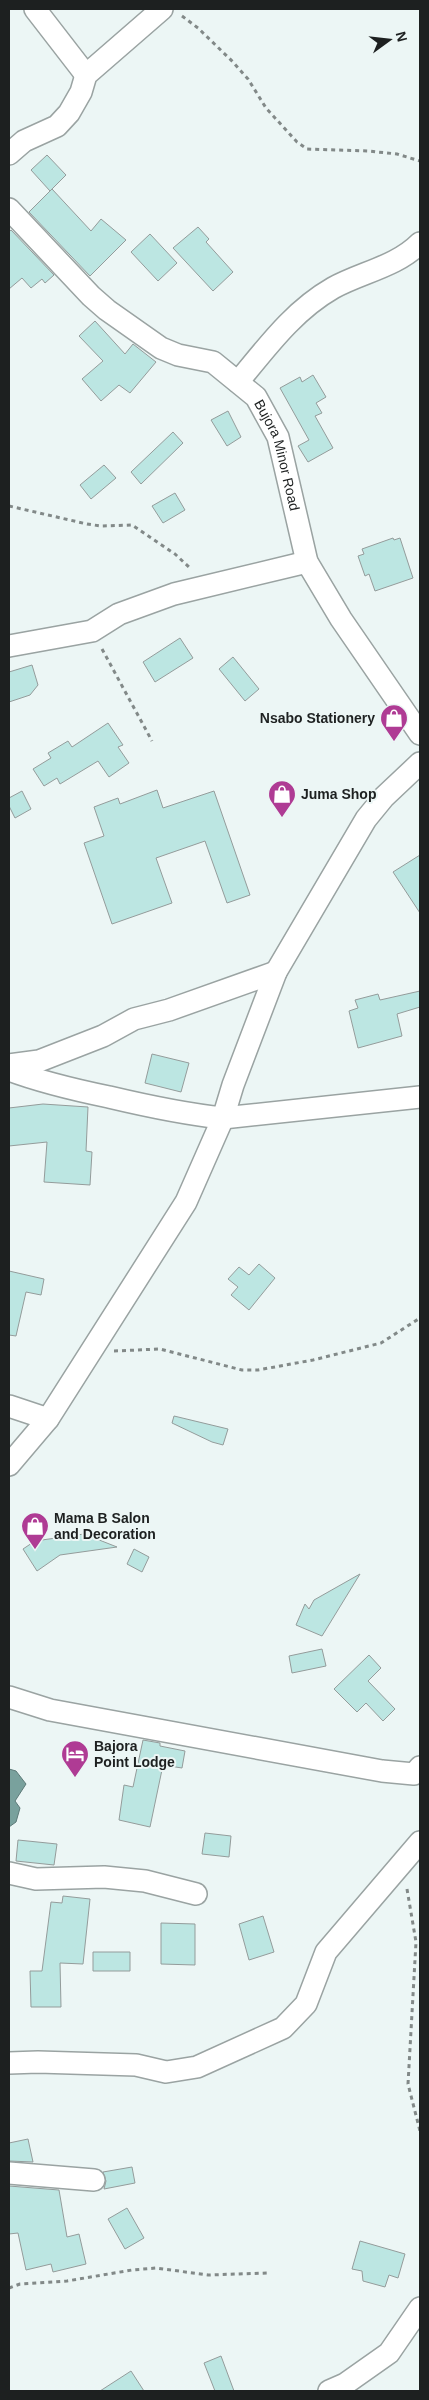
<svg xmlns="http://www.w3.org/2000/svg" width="429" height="2400" font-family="Arial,sans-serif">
<rect width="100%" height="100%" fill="#ecf6f5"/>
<!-- water -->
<path fill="#79a19d" stroke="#5d7a78" d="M9,1769L16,1771L26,1784L15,1801L20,1808L16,1822L9,1827Z"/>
<!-- building -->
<path fill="#bce6e2" stroke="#949c9b" d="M47,155L66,175L50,191L31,170Z
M52,189L91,231L101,219L126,240L90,276L29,212Z
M198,227L209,239L206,242L233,272L213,291L173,248Z
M11,230L54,275L45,283L42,279L31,288L22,278L9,289V232Z
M150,234L177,263L158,281L131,252Z
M95,321L125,354L133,344L156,362L130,393L119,385L101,401L82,379L103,361L79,336Z
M313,375L326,397L316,403L322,413L315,416L333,448L308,462L298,446L309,440L280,388L300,377L302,382Z
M228,411L241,437L227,446L211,420Z
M173,432L183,443L141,484L131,472Z
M104,465L116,478L91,499L80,485Z
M175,493L185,510L163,523L152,506Z
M393,538L394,540L400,538L413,578L375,591L369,574L365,576L358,556L364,554L362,549Z
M180,638L193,658L155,682L143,662Z
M233,657L259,689L245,701L219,669Z
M32,665L38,685L30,695L9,702V672Z
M108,723L123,745L118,747L129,763L109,777L98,761L60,784L57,778L44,786L33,769L51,758L48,753L68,741L72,747Z
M157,790L163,808L214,791L250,895L227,903L205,841L156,858L172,903L112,924L84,843L104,836L94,807L118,798L120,804Z
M22,791L31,809L15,818L9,806V798Z
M420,855V913L393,872Z
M420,991V1007L397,1014L402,1036L358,1048L349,1011L358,1008L355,1000L378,994L380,1000Z
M152,1054L189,1063L181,1092L145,1083Z
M43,1104L88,1107L86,1151L92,1152L90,1185L44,1182L47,1142L9,1146V1108Z
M259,1264L275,1278L249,1310L231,1295L238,1287L228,1279L239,1267L249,1275Z
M9,1271L44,1279L41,1295L26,1292L16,1336L9,1335Z
M174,1416L228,1429L223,1445L212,1442L172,1423Z
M84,1534L117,1547L60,1555L37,1571L23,1549L35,1541Z
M134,1549L149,1557L142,1572L127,1564Z
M360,1574L322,1636L296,1625L305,1604L309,1609L314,1600Z
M322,1649L326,1666L292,1673L289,1656Z
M369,1655L381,1668L368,1681L395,1709L383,1721L366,1703L357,1712L334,1689Z
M143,1740L160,1743V1746L185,1751L182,1768L163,1765L150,1827L119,1820L124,1785L133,1787Z
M205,1833L231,1836L229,1857L202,1854Z
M18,1840L57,1844L54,1865L16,1861Z
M63,1896L90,1899L83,1964L60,1963L61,2007H31L30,1971H42L51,1902L62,1903Z
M263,1916L274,1952L249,1960L239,1924Z
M161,1923L195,1924V1965L161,1964Z
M93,1952H130V1971H93Z
M28,2139L33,2162L9,2161V2143Z
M132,2167L135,2183L104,2189L106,2181L103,2172Z
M9,2186L59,2190L67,2237L79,2234L86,2264L53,2272L51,2264L26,2270L18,2233L9,2234Z
M127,2208L144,2238L125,2249L108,2219Z
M360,2241L405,2254L398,2278L389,2275L385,2287L363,2281L362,2271L352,2269Z
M221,2356L234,2391H215L204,2363Z
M131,2371L144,2391H100Z"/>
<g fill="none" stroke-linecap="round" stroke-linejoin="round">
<!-- minor casing -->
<g stroke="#9aa3a2" stroke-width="24">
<g id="minor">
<path d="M35,9L86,75"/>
<path d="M9,154L24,141L57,126L69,113L81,92L86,75L162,9"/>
<path id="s1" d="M9,209L91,296L107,310L161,348L178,355L213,362L256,397L278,437L307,562L341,619L420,734"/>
<path d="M238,382C267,347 293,311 333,288C362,272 396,267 420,243"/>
<path d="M9,646L92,631L119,614L174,594L307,562"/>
<path d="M9,1065L39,1061L103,1036L134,1019L169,1010L276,972"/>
<path d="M9,1070C41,1082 75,1090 109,1097C147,1106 184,1114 223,1118L420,1097"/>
<path d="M9,1406L48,1419"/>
<path d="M9,1465L48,1419L186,1202L223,1118L233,1085L276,972L366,819L384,797L420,763"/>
<path d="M9,1697L50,1710L382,1771L414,1774L420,1767"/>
<path d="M9,1873L36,1879L104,1877L145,1881L196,1894"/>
<path d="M9,2063L38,2062L136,2065L166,2072L197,2067L283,2028L306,2004L326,1952L420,1842"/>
<path d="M9,2173L94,2180"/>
<path d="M329,2391L345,2384L389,2353L420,2308"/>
</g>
</g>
<!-- path -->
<path stroke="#828988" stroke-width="3" stroke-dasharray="4 4" stroke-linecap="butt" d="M182,16L198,28L233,62L248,79L266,108L297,142L307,149L368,151L397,154L420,161
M9,506L87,524L101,526L132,525L175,554L191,569
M102,649L152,741
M114,1351L160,1349L242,1370H258L313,1360L381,1343L420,1318
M407,1889L416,1942L408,2084L420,2131
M9,2288L20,2284L67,2281L132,2270L156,2268L208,2275L267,2273"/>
<!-- minor -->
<use href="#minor" stroke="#fff" stroke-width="21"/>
</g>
<!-- icons -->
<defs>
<g id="shop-pin" transform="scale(1.4375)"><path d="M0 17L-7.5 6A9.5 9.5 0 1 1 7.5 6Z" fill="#af3b94" stroke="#ecf6f5"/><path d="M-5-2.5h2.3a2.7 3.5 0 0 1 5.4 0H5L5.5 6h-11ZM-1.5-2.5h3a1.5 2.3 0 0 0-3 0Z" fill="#fff"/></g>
<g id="hotel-pin" transform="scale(1.4375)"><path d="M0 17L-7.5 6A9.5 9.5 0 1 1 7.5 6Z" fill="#af3b94" stroke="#ecf6f5"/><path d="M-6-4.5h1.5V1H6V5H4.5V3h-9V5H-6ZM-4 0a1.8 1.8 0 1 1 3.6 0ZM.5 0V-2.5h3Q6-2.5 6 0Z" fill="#fff"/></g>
</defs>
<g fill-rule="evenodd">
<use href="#shop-pin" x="394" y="718"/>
<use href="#shop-pin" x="282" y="794"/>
<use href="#shop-pin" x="35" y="1526"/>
<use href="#hotel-pin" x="75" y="1754"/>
</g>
<g text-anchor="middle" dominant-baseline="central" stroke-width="4" stroke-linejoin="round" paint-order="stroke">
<!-- street labels -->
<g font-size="14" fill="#1d2020" stroke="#ecf6f5">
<text stroke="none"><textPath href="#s1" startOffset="379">Bujora Minor Road</textPath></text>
</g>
<!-- poi labels -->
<g font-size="14" font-weight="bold" fill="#1d2020" stroke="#ecf6f5" text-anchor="start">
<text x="375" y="718" text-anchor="end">Nsabo Stationery</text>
<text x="301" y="794">Juma Shop</text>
<text x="54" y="1518">Mama B Salon<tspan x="54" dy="16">and Decoration</tspan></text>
<text x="94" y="1746">Bajora<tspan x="94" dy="16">Point Lodge</tspan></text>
</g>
</g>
<!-- border -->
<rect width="429" height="2400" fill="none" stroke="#1d2020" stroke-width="20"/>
<!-- north arrow -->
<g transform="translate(389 40) rotate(75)" stroke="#ecf6f5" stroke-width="4" paint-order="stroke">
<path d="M0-4L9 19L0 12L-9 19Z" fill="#1d2020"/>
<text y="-8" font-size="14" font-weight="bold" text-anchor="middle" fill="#1d2020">N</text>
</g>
</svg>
